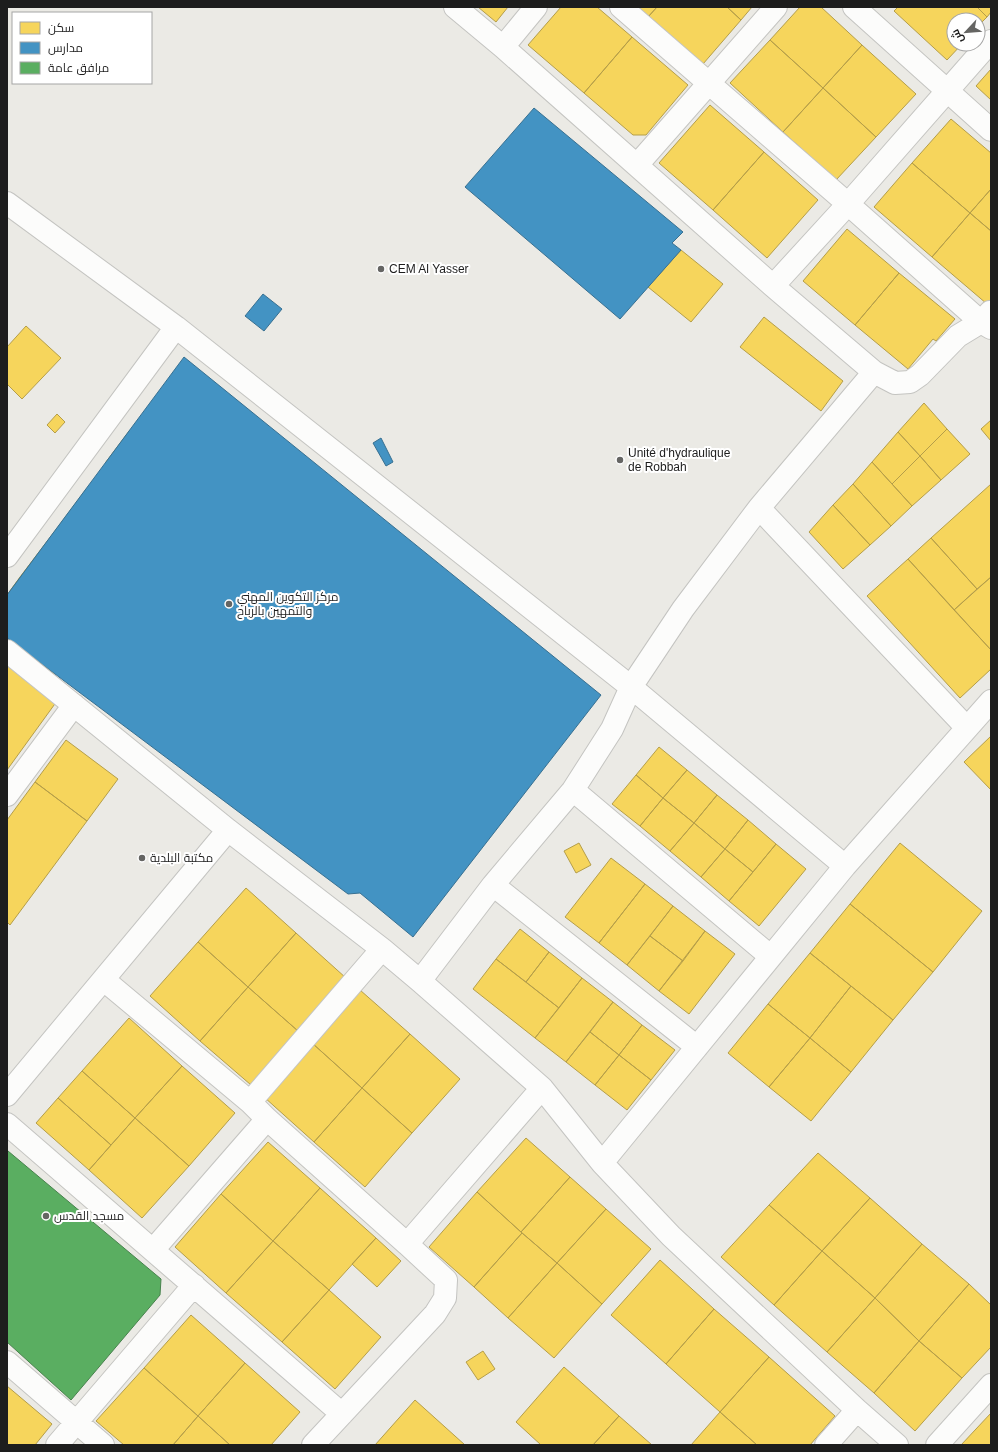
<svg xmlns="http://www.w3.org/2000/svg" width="998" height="1452" font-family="Helvetica,Cairo,sans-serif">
<rect width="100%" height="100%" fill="#ebeae5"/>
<!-- homes -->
<path fill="#f6d55c" stroke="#b59e49" d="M478,7H508L496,22Z
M561,7H597L632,37L584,93L528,45Z
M636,7H657L648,17Z
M657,7H727L741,20L703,64L648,17Z
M727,7H752L741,20Z
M800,7H821L862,45L823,88L770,40Z
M898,7H977L987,17L978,26V20H954V44H962L947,60L894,11Z
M977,7H991V12L987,17Z
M632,37L688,85L646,135H633L584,93Z
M770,40L823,88L783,132L730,83Z
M862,45L916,94L876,137L823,88Z
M991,69V100L976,86Z
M823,88L876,137L836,180L783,132Z
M710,105L764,152L713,210L659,163Z
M951,119L991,153V189L970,213L912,163Z
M764,152L818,200L767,258L713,210Z
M912,163L970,213L932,257L874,207Z
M991,189V231L970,213Z
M970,213L991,231V299L987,304L932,257Z
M847,229L899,273L855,325L803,281Z
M681,250L723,284L691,322L648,287Z
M899,273L955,319L936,341L933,339L908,369L855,325Z
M764,317L843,381L821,411L740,347Z
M26,326L61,358L22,399L7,384V347Z
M924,403L947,429L920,456L898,432Z
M57,414L65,422L55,433L47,425Z
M991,420V441L981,429Z
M947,429L970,454L941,480L920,456Z
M130,430L175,463L151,495L106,462Z
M898,432L920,456L892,484L872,462Z
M920,456L941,480L912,506L892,484Z
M872,462L912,506L891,526L853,484Z
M853,484L891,526L870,545L833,505Z
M991,484V577L977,589L931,538Z
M87,488L155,538L125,578L58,527Z
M833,505L870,545L843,569L809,532Z
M58,527L125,578L88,627L20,577Z
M931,538L977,589L954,610L908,559Z
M908,559L991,650V669L960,698L867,596Z
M20,577L88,627L54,674L7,638V595Z
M991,577V650L954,610Z
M7,663L57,701L7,770Z
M991,736V790L964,762Z
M66,740L118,779L87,821L35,782Z
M659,747L687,770L663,798L636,775Z
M687,770L717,795L694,823L663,798Z
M636,775L663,798L640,826L612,804Z
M35,782L87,821L10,925L7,922V820Z
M717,795L748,820L725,849L694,823Z
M663,798L694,823L670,851L640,826Z
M748,820L776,844L753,872L725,849Z
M694,823L725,849L701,877L670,851Z
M579,843L591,865L576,873L564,851Z
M900,843L982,911L933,972L850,904Z
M776,844L806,869L759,926L729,901Z
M725,849L753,872L729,901L701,877Z
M611,858L645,884L599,943L565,917Z
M645,884L673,906L627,965L599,943Z
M246,888L296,933L248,987L198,942Z
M850,904L933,972L893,1020L810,953Z
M673,906L705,931L683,961L650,936Z
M520,929L549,952L526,982L496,959Z
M705,931L735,954L689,1014L659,991Z
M296,933L346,978L298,1031L248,987Z
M650,936L683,961L659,991L627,965Z
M198,942L248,987L200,1041L150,996Z
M549,952L582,978L559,1008L526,982Z
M810,953L851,986L810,1038L768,1004Z
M496,959L559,1008L535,1038L473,989Z
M582,978L613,1002L566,1062L535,1038Z
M851,986L893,1020L851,1072L810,1038Z
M248,987L298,1031L251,1085L200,1041Z
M360,990L410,1034L362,1088L312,1043Z
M613,1002L642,1025L619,1055L590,1032Z
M768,1004L810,1038L769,1087L728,1053Z
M129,1018L182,1066L135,1118L82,1071Z
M642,1025L675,1050L651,1080L619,1055Z
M590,1032L619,1055L595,1085L566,1062Z
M410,1034L460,1079L412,1133L362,1088Z
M810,1038L851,1072L811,1121L769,1087Z
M312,1043L362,1088L314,1142L264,1097Z
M619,1055L651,1080L627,1110L595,1085Z
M182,1066L235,1113L189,1166L135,1118Z
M82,1071L135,1118L111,1145L58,1098Z
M362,1088L412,1133L365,1187L314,1142Z
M58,1098L111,1145L89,1170L36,1123Z
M135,1118L189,1166L142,1218L89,1170Z
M526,1138L570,1177L521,1232L477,1192Z
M268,1142L320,1188L273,1241L221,1194Z
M818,1153L870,1198L822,1251L769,1205Z
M570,1177L606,1209L557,1263L521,1232Z
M320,1188L376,1238L329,1290L273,1241Z
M477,1192L522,1233L474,1287L429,1247Z
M221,1194L273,1241L226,1293L175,1247Z
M870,1198L922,1244L875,1298L822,1251Z
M769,1205L822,1251L774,1305L721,1257Z
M606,1209L651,1249L602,1304L557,1263Z
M522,1233L557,1263L508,1318L474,1287Z
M376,1238L401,1261L377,1287L352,1264Z
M273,1241L329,1290L282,1342L226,1293Z
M922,1244L969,1284L919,1341L875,1298Z
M822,1251L875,1298L827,1352L774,1305Z
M660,1260L714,1309L666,1364L611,1315Z
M557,1263L602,1304L554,1358L508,1318Z
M969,1284L991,1305V1347L962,1378L919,1341Z
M329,1290L381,1337L335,1389L282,1342Z
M875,1298L919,1341L874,1393L827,1352Z
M714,1309L769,1357L720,1412L666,1364Z
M191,1315L245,1363L198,1416L144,1368Z
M919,1341L962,1378L915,1431L874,1393Z
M483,1351L495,1369L478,1380L466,1362Z
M769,1357L835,1416L810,1445H757L720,1412Z
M245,1363L300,1412L271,1445H230L198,1416Z
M564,1367L619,1416L593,1445H541L516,1422Z
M144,1368L198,1416L173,1445H124L96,1421Z
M7,1386L52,1424L35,1445H7Z
M415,1400L465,1445H375Z
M720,1412L757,1445H691Z
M991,1413V1445H961Z
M198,1416L230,1445H173Z
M619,1416L652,1445H593Z"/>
<!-- schools -->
<path fill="#4393c3" stroke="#387091" d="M534,108L683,232L672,243L681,250L620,319L465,187Z
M263,294L282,309L264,331L245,316Z
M184,357L601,695L413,937L360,893L348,894L7,638V595Z
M381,438L393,462L386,466L373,443Z"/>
<!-- public -->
<path fill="#5aae61" stroke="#48824d" d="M8,1151L161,1279L160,1295L71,1400L7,1342V1152Z"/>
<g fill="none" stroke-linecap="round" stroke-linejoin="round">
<!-- minor casing -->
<g stroke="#c4c4c1" stroke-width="24">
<path id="minor" d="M455,7L503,47L773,286L874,372L895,383L910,382L920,375L958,336L981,322L991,328
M621,7L848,204L981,322L990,312
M854,7L991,130
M503,47L536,7
M637,165L776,7
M7,203L176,327L631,687L845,866
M773,286L848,204L991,41
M759,508L967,728
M7,556L176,327
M7,651L228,830L382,949L420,981L542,1088L602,1163L845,866L991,701
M573,790L770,956
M7,795L74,705
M493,885L697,1047
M104,980L250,1102L267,1119L407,1244
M420,981L493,885L573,790L612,729L631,687L683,609L759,508L874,372
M7,1095L228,830
M250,1102L382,949
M7,1124L342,1414
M602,1163L671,1236L857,1410L897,1445
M153,1250L267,1119
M7,1362L103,1445
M57,1445L194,1285
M313,1445L435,1314L445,1298L446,1280L407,1244L542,1088
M826,1445L857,1410
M937,1445L991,1385"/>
</g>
<!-- minor -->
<use href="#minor" stroke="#fcfcfb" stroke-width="22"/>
</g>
<!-- markers -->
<g fill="#656563" stroke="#fff" stroke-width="1.5">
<circle cx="381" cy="269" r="4"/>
<circle cx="620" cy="460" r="4"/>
<circle cx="229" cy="604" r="4"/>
<circle cx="142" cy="858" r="4"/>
<circle cx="46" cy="1216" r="4"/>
</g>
<g text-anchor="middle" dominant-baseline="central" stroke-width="4" stroke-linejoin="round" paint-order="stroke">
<!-- poi labels -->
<g font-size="12" fill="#1d1d1d" stroke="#fff" text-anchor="start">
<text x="389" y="269">CEM Al Yasser</text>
<text x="628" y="453">Unité d'hydraulique<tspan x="628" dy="14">de Robbah</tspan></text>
<text x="237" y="597">مركز التكوين المهني<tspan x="237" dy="14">والتمهين بالرباح</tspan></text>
<text x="150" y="858">مكتبة البلدية</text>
<text x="54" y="1216">مسجد القدس</text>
</g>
</g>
<!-- border -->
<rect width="998" height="1452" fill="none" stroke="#1d1d1d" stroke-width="16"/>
<!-- legend -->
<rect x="12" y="12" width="140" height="72" fill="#ffffff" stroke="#a5a5a5"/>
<rect x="20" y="22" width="20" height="12" fill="#f6d55c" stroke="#a5a5a5"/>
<text x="48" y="32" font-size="12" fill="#1d1d1d">سكن</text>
<rect x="20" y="42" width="20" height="12" fill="#4393c3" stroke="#a5a5a5"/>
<text x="48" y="52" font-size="12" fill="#1d1d1d">مدارس</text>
<rect x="20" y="62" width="20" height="12" fill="#5aae61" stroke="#a5a5a5"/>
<text x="48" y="72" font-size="12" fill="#1d1d1d">مرافق عامة</text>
<!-- north arrow -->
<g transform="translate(966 32) rotate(244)"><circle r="19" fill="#ffffff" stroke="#a5a5a5"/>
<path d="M0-3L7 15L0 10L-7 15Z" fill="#656563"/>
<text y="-6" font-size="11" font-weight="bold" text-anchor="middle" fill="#1d1d1d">ش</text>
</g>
</svg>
